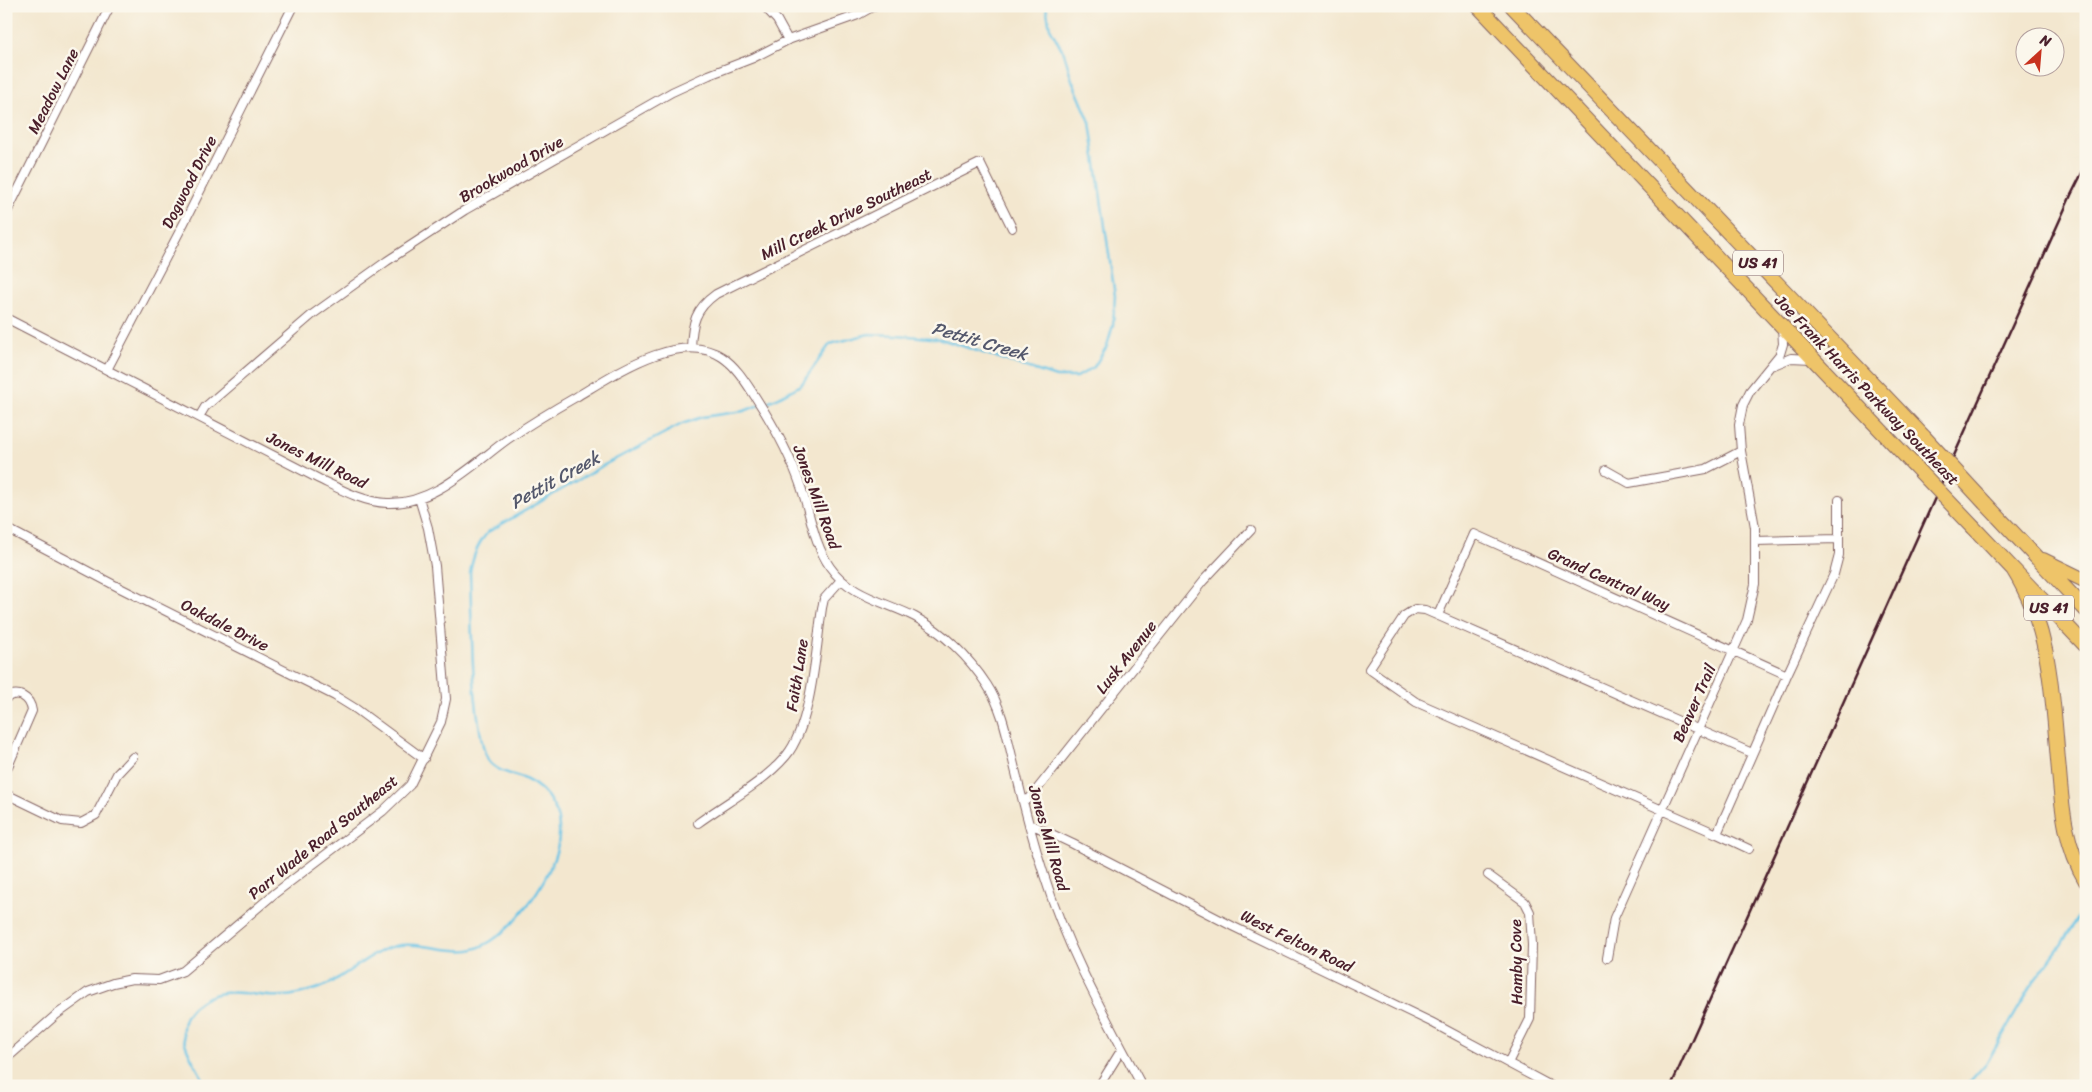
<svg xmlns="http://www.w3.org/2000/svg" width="2092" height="1092" font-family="Sriracha,sans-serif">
<rect width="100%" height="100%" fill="#fbf7ec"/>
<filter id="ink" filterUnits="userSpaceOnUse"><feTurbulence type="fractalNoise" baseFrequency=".02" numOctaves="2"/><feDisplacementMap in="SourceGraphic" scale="10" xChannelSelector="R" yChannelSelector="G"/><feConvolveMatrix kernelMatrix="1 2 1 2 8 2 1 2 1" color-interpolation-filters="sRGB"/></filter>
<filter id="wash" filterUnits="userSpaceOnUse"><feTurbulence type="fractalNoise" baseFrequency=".0096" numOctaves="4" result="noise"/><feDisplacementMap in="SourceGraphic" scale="20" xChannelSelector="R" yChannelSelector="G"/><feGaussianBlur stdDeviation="1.12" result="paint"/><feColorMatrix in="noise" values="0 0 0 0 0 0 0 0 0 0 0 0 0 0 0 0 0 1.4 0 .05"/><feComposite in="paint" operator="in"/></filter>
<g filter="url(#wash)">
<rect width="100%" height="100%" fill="#f3e7cf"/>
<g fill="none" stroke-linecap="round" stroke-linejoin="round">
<!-- stream -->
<path stroke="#67c3e5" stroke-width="2.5" d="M207,1086C195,1062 168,1031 193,1007C201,1000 211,994 223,993C247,990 272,1001 298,994C306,992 314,990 322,987C347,976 368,953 395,946C416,941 450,953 470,950C507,944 552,879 558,844C563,816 551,791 525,779C513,774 496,772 488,760C482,750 481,735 479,724C471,674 472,623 470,573C473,556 477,545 488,532L606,464L682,424L702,417L744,411L777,398L801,385L830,344L869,334L898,335L941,339L1056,377H1077L1094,367L1107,346L1113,325L1115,296L1090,122L1072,80L1064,53L1050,28L1046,6
M1966,1086L1988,1061L2034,981L2061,945L2079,915"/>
</g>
</g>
<g filter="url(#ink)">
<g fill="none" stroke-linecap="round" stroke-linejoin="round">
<!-- minor casing -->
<g stroke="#856564" stroke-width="10">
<path id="minor" d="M764,6L777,20L788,40
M6,214L110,6
M6,318L319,479C340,489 363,502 387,503C434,505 473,464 508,439C530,424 553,410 576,397C613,375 679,329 722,357C737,367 746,383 756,398C774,426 790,454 801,487C810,513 814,544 830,567C850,596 886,602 915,617C943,632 969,657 987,685C1004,711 1008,742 1016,773C1024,807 1033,841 1044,875C1067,949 1106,1018 1142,1086
M691,348C692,323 695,309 716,294L980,163L1012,228
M1774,365L1791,358L1811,359
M107,370L184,223L293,6
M199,417L205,407L313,314L387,261L465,210L672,92L709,75L753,58L788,40L858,15L874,6
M1606,470L1629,483L1706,469L1741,451
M6,528L118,587L335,696L356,709L424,759
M1755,541L1839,539
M1438,615L1474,534L1787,675
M6,698C18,690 30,697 32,711L6,771
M1752,753L1425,610L1415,609L1404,616L1369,669L1416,702L1717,834L1787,675L1834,574L1839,555V500
M6,794L62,821L81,823L96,815L117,774L133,757
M1023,801L1030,798L1203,581L1251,530
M698,823C727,802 763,783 786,756C812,725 816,648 822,608L824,599L841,580
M1029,825L1037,827L1073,844L1234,927L1431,1022L1551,1086
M1717,834L1749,849
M1488,875L1525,902L1530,912L1532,945L1530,1019L1508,1063
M1607,958L1614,918L1747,620L1755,584V527L1741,451L1739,425L1743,405L1750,391L1780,354L1783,344L1782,327
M6,1059L56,1015L88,992L113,983L132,979L159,980L183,971L274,894L383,811L410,785L441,722L446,699L435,566L428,528L419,498
M1099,1086L1122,1049"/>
</g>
<!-- trunk casing -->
<g stroke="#856564" stroke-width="16">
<path id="trunk" d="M1478,6L1912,463
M1512,6L1924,437
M1985,503L2086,610
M1974,528L2086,646
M2043,560L2086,581
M2013,569C2053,633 2052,699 2059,771C2062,810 2066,848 2086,881"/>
</g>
<!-- minor -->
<use href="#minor" stroke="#fff" stroke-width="8"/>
<!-- trunk -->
<use href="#trunk" stroke="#eec469" stroke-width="14"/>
<!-- rail -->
<path stroke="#4a1f2b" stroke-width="2.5" d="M1671,1086L2071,195L2086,165"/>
<!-- trunk-bridge casing -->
<g stroke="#856564" stroke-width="16" stroke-linecap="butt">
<path id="trunk-bridge" d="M1924,437L1985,503
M1912,463L1974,528"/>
</g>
<!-- trunk-bridge -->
<use href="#trunk-bridge" stroke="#eec469" stroke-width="14"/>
</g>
</g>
<g text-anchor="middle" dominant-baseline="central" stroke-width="5" stroke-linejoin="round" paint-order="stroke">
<!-- shield labels -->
<g fill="#fbf7ec" stroke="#7f6065" stroke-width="1">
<rect x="1733" y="250.5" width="50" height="25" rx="4"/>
<rect x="2024" y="595.5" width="50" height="25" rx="4"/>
</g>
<g font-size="15" font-weight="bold" fill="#4a1f2b">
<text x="1758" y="263">US 41</text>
<text x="2049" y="608">US 41</text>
</g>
<!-- street labels -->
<g font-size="16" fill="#4a1f2b" stroke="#fbf7ec">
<text transform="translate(53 91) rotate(-63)">Meadow Lane</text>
<text transform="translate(511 169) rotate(-30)">Brookwood Drive</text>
<text transform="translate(189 182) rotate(-63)">Dogwood Drive</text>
<text transform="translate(846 214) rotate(-26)">Mill Creek Drive Southeast</text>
<text transform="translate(1867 390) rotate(46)">Joe Frank Harris Parkway Southeast</text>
<text transform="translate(317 460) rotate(26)">Jones Mill Road</text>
<text transform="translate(817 497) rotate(70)">Jones Mill Road</text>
<text transform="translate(1609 579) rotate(24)">Grand Central Way</text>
<text transform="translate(225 625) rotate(27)">Oakdale Drive</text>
<text transform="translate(1126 657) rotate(-52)">Lusk Avenue</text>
<text transform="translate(797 675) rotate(-81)">Faith Lane</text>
<text transform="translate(1694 703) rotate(-66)">Beaver Trail</text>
<text transform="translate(323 837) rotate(-39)">Parr Wade Road Southeast</text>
<text transform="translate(1049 838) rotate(74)">Jones Mill Road</text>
<text transform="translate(1297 941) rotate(26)">West Felton Road</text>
<text transform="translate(1516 962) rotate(-91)">Hamby Cove</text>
</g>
<!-- water labels -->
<g font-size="18" font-style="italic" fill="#54586c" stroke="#fbf7ec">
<text transform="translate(980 341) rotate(16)">Pettit Creek</text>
<text transform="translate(555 480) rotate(-29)">Pettit Creek</text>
</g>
</g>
<!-- margin -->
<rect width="2092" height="1092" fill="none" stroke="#fbf7ec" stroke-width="25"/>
<!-- north arrow -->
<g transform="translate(2040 52) rotate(26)"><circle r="24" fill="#fbf7ec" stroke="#b4a19f"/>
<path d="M0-4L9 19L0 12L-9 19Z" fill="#c8321e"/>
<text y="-8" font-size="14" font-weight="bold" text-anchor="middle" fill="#4a1f2b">N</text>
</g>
</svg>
